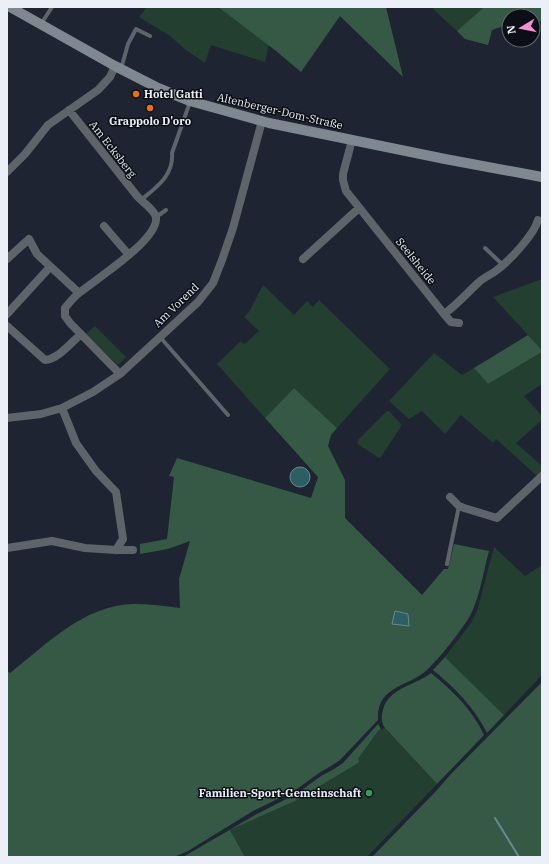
<svg xmlns="http://www.w3.org/2000/svg" width="549" height="864" font-family="'IBM Plex Serif',serif">
<rect width="100%" height="100%" fill="#1e2432"/>
<!-- green -->
<path fill="#233f2f" d="M147,7H218L269,45L265,62L211,45L205,63L186,50L170,36L139,17Z
M431,7H484L457,31Z
M542,279V350L493,297Z
M263,285L294,315L307,301L313,307L319,300L390,369L337,428L294,388L265,418L217,364L241,341L243,344L246,343L259,331L244,317L249,312Z
M95,326L126,357L118,365L86,334Z
M542,352V384L524,396L542,416V420L516,443L542,466V471L537,476L496,439L493,443L461,415L445,434L422,411L409,419L389,401L434,353L462,375L474,368L488,384Z
M387,411H389L402,425L381,457L379,458L359,445L357,443L359,439Z
M494,547L525,576L542,565V675L504,715L445,657L471,623L477,611Z
M385,728L437,784L367,857H245L230,830L295,801L360,762L358,759L378,731Z"/>
<!-- forest -->
<path fill="#355944" d="M218,7H386L403,77L340,16L301,72L276,51Z
M484,7H542V21L533,22V16H509V24L492,30L488,45L465,39L457,31Z
M528,335L542,350V352L488,384L474,368Z
M294,388L337,428L331,435L328,446L345,480V518L422,595L444,569H448L454,544L489,551C483,573 479,603 467,621C455,638 442,655 428,669C410,687 376,685 378,720L340,760L331,766L319,773L294,791L253,811L188,851L174,857H7V671L10,673C47,644 84,605 134,604C149,604 165,606 180,608L179,579L190,541L168,549L140,554V544L167,539L174,477L169,476L177,458L311,498L318,477L265,418Z
M445,657L504,715L487,733C474,707 455,688 433,670Z
M431,673C453,691 472,709 484,735L437,784L385,728C381,722 381,716 383,710C388,688 416,685 431,673Z
M542,682V857H372L437,790L450,775Z
M378,724L381,729L378,731L358,759L360,762L295,801L230,830L245,857H183L255,815L296,794L321,776L334,769L343,763Z"/>
<!-- water -->
<path fill="#2c5f65" stroke="#658a91" d="M290 477a10 10 0 1 1 20 0a10 10 0 1 1-20 0Z
M395,611L408,614L409,626L392,624Z"/>
<g fill="none" stroke-linecap="round" stroke-linejoin="round">
<!-- stream -->
<path stroke="#658a91" stroke-width="2" d="M495,818L519,857"/>
<!-- service -->
<path stroke="#5e646a" stroke-width="4" d="M41,24L52,7
M121,69L128,44L136,29L150,36
M141,200C157,187 174,175 172,153L190,102
M156,217L166,210
M485,248L503,265
M160,337L228,415
M447,564L459,506"/>
<!-- minor -->
<path stroke="#5e646a" stroke-width="8" d="M69,110C91,138 114,167 137,196C141,201 156,211 156,218C158,240 96,279 79,293C74,297 69,303 65,308V316L70,323L120,374
M352,140L343,174V180L346,191L444,314L451,322L459,323
M7,172L25,154L48,125L98,90L110,77L115,66
M104,226L129,255
M7,259L29,239L37,254L79,293
M303,259L359,208
M7,314L50,267
M444,314C457,305 467,293 479,282C484,277 491,275 497,270C509,261 534,235 538,220
M7,326L45,360C58,359 71,343 81,334
M62,408L76,443L96,471L116,492L123,539L116,550
M7,418L41,414L62,408L93,392L120,374L198,302L213,283L222,260L233,228L262,121
M450,497L459,506L464,508L497,518L542,476
M7,548L52,541L85,548L116,550H133"/>
<!-- secondary -->
<path stroke="#7f8791" stroke-width="10" d="M10,7L115,66L158,88L190,101L269,123L445,159L542,177"/>
</g>
<!-- markers -->
<g fill="#e8710a" stroke="#0b0e14" stroke-width="1.5">
<circle cx="136" cy="94" r="4"/>
<circle cx="150" cy="108" r="4"/>
</g>
<circle fill="#2e9e5b" stroke="#0b0e14" stroke-width="1.5" cx="369" cy="793" r="4"/>
<g text-anchor="middle" dominant-baseline="central" stroke-width="3" stroke-linejoin="round" paint-order="stroke">
<!-- poi labels -->
<g font-size="11" font-weight="bold" fill="#eaeff8" stroke="#0b0e14" text-anchor="start">
<text x="144" y="94">Hotel Gatti</text>
<text x="150" y="121" text-anchor="middle">Grappolo D'oro</text>
<text x="361" y="793" text-anchor="end">Familien-Sport-Gemeinschaft</text>
</g>
<!-- street labels -->
<g font-size="11" fill="#eaeff8" stroke="#0b0e14">
<text transform="translate(280 111) rotate(13)">Altenberger-Dom-Straße</text>
<text transform="translate(113 149) rotate(52)">Am Ecksberg</text>
<text transform="translate(416 261) rotate(51)">Seelsheide</text>
<text transform="translate(176 305) rotate(-44)">Am Vorend</text>
</g>
</g>
<!-- border -->
<rect width="549" height="864" fill="none" stroke="#eaeff8" stroke-width="16"/>
<!-- north arrow -->
<g transform="translate(521 28) rotate(260)"><circle r="19" fill="#0b0e14" stroke="#64686f"/>
<path d="M0-3L7 15L0 10L-7 15Z" fill="#f391d6"/>
<text y="-6" font-size="11" font-weight="bold" text-anchor="middle" fill="#eaeff8">N</text>
</g>
</svg>
